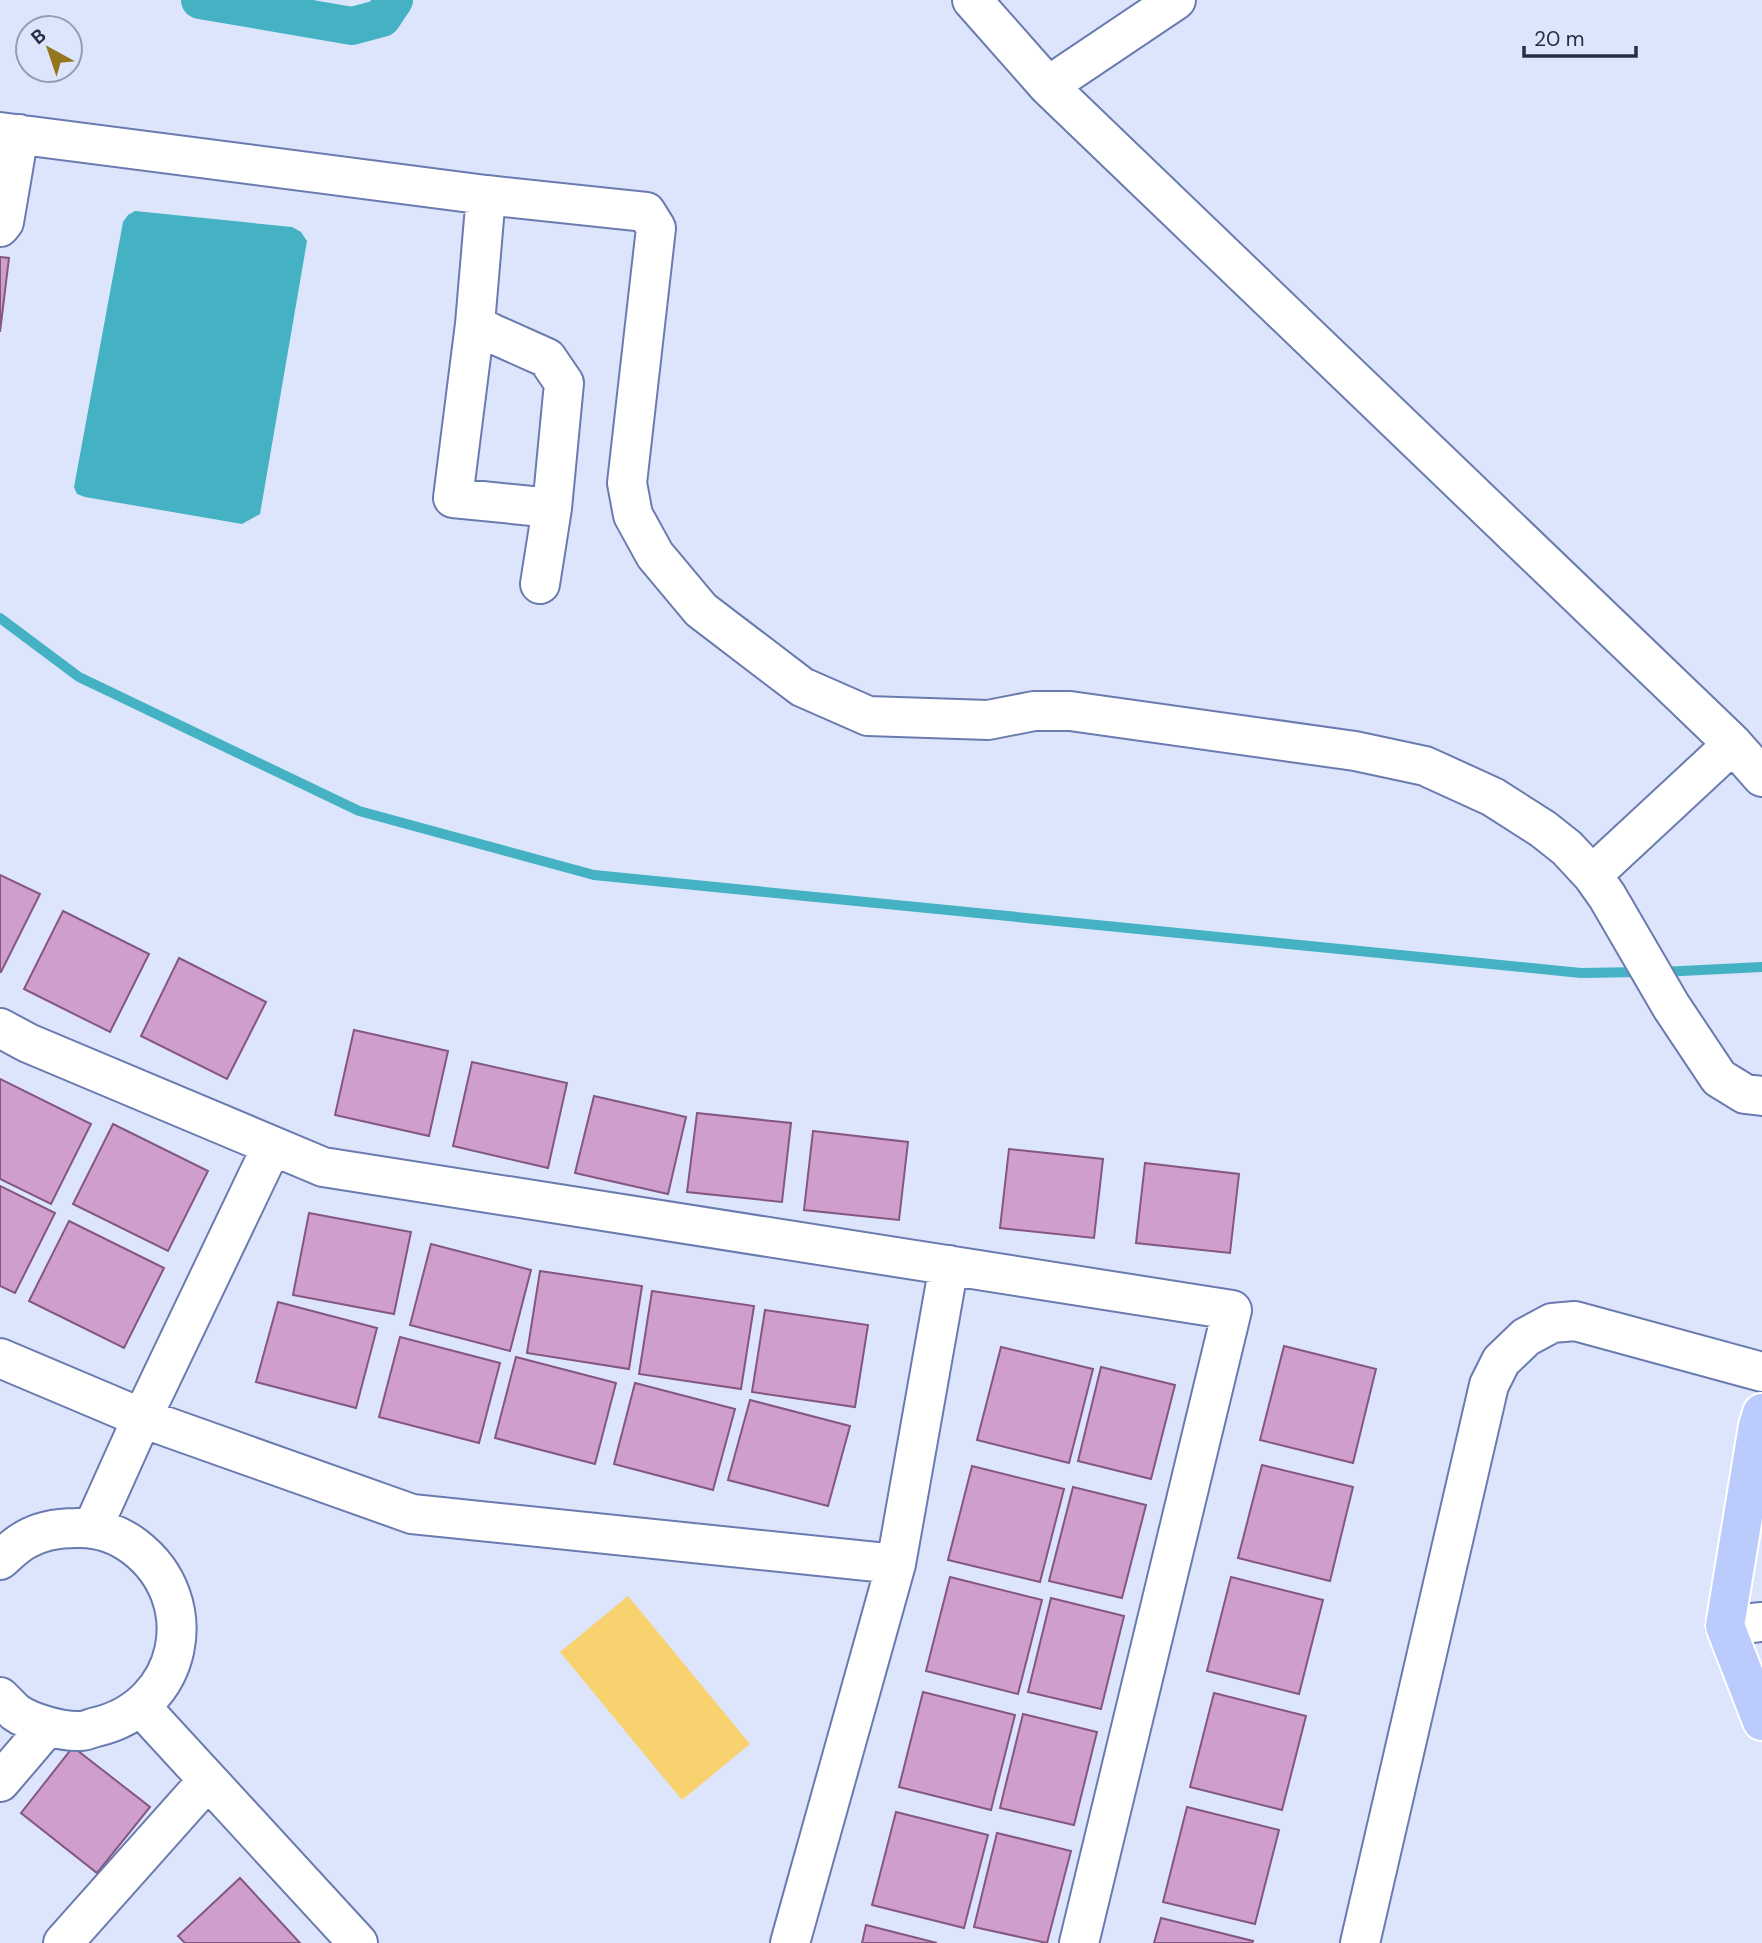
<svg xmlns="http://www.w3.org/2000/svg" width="1762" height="1943" font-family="'DM Sans',sans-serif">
<rect width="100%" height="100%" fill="#dde5fd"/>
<!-- green -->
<path fill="#f8d26e" d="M628,1596L750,1744L682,1800L560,1652Z"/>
<!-- water -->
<path fill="#44b2c3" d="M135,211L292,227L301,232L307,241L260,514L242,524L85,497L77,494L74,487L123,222L128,215Z"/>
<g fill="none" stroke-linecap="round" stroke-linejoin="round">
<!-- stream -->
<path stroke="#44b2c3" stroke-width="10" d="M0,618L79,677L359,811L594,875L1581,973L1642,972
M1661,972L1762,967"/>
<!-- canal -->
<path stroke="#44b2c3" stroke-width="38" d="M200,0L352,26L382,18L394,0"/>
</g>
<!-- building -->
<path fill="#d09ecc" stroke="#835780" stroke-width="2" d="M0,257L9,258L0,332Z
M0,875L40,894L1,972H0Z
M63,911L149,954L110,1032L24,989Z
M179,958L266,1002L227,1079L141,1036Z
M354,1030L448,1051L429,1136L335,1115Z
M472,1062L567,1083L548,1168L453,1146Z
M0,1079L91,1124L51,1204L0,1179Z
M594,1096L686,1117L668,1194L575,1173Z
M697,1113L791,1123L782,1202L687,1192Z
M113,1124L208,1171L168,1251L73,1204Z
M813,1131L908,1142L899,1220L804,1210Z
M1009,1149L1103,1159L1094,1238L1000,1228Z
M1145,1163L1239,1174L1230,1253L1136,1243Z
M0,1186L55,1213L15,1293L0,1286Z
M309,1213L411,1232L394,1314L293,1295Z
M69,1221L164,1268L124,1348L29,1301Z
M431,1244L531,1270L510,1351L410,1325Z
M540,1271L642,1286L629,1369L527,1353Z
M652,1291L754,1306L741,1389L639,1374Z
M278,1302L377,1328L356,1408L256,1382Z
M765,1310L868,1325L855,1407L752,1392Z
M400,1337L500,1363L479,1443L379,1417Z
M1284,1346L1376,1369L1353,1463L1260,1440Z
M1001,1347L1093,1369L1069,1463L977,1440Z
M516,1357L616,1383L595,1464L495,1438Z
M1101,1367L1175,1385L1151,1479L1078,1461Z
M635,1383L735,1409L713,1490L614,1464Z
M750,1400L850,1426L828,1506L728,1480Z
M1262,1465L1353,1487L1330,1581L1238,1558Z
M972,1466L1064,1489L1040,1582L948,1560Z
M1073,1487L1146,1505L1122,1598L1049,1581Z
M950,1577L1042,1600L1018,1694L926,1671Z
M1231,1577L1323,1600L1299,1694L1207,1671Z
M1051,1598L1124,1616L1101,1709L1028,1692Z
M923,1692L1015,1715L991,1810L899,1787Z
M1214,1693L1306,1716L1282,1810L1190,1787Z
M1023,1714L1097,1732L1074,1825L1000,1808Z
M73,1747L150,1807L97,1873L21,1813Z
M1187,1807L1279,1830L1255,1924L1163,1902Z
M896,1812L988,1835L964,1928L872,1905Z
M997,1833L1071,1851L1047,1943L974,1927Z
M240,1878L300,1943H185L178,1936Z
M1161,1918L1253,1941L1252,1943H1154Z
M866,1925L937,1943H862Z"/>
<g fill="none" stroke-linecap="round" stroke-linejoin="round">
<!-- minor casing -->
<g stroke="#697baf" stroke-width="42">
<path id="minor" d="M972,0L1048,86L1733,744L1762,777
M1048,86L1176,0
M0,132L486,195L646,212L656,228L627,483L633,515L655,555L701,610L802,687L868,716L988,720L1034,711H1070L1355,751L1425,766L1493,797L1543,829L1567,848L1592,875L1733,744
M0,227L4,222L19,134
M475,324L453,498L552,508L564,383L547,358L491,333L475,324L486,195
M540,584L552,508
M1592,875L1607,896L1671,1006L1719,1078L1745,1094L1762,1096
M0,1028L28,1043L323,1167L1232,1310L1079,1943
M0,1358L142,1418L412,1514L896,1564
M93,1527L142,1418L272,1146
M0,1560C8,1553 16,1545 25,1540C40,1531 59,1528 76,1528C98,1527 118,1534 135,1547C205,1601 183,1707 96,1727C91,1728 86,1731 81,1731C62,1732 30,1723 15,1712C10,1707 5,1702 0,1697
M1725,1626L1762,1622
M141,1707L358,1943
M0,1782L47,1727
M63,1943L208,1780
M790,1943L896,1564L949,1265
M1360,1943L1489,1385L1501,1361L1526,1337L1552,1323L1575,1321L1762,1372"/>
</g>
<!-- major casing -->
<g stroke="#fff" stroke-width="42">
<path id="major" d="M1762,1413L1758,1426L1725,1626L1762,1721"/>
</g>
<!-- minor -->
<use href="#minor" stroke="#fff" stroke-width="38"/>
<!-- major -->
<use href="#major" stroke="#bbcbfb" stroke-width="38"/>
</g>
<!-- north arrow -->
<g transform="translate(49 49) rotate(320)"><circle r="33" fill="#dde5fd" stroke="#949cb3" stroke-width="2"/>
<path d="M0-5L12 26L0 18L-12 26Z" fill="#93761d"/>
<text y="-10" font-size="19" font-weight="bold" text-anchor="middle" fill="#262e44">B</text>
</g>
<!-- scale -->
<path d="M1524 46v10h112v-10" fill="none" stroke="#262e44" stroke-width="3.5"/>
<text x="1534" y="46" font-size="21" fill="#262e44" stroke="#dde5fd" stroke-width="5" paint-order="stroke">20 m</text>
</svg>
